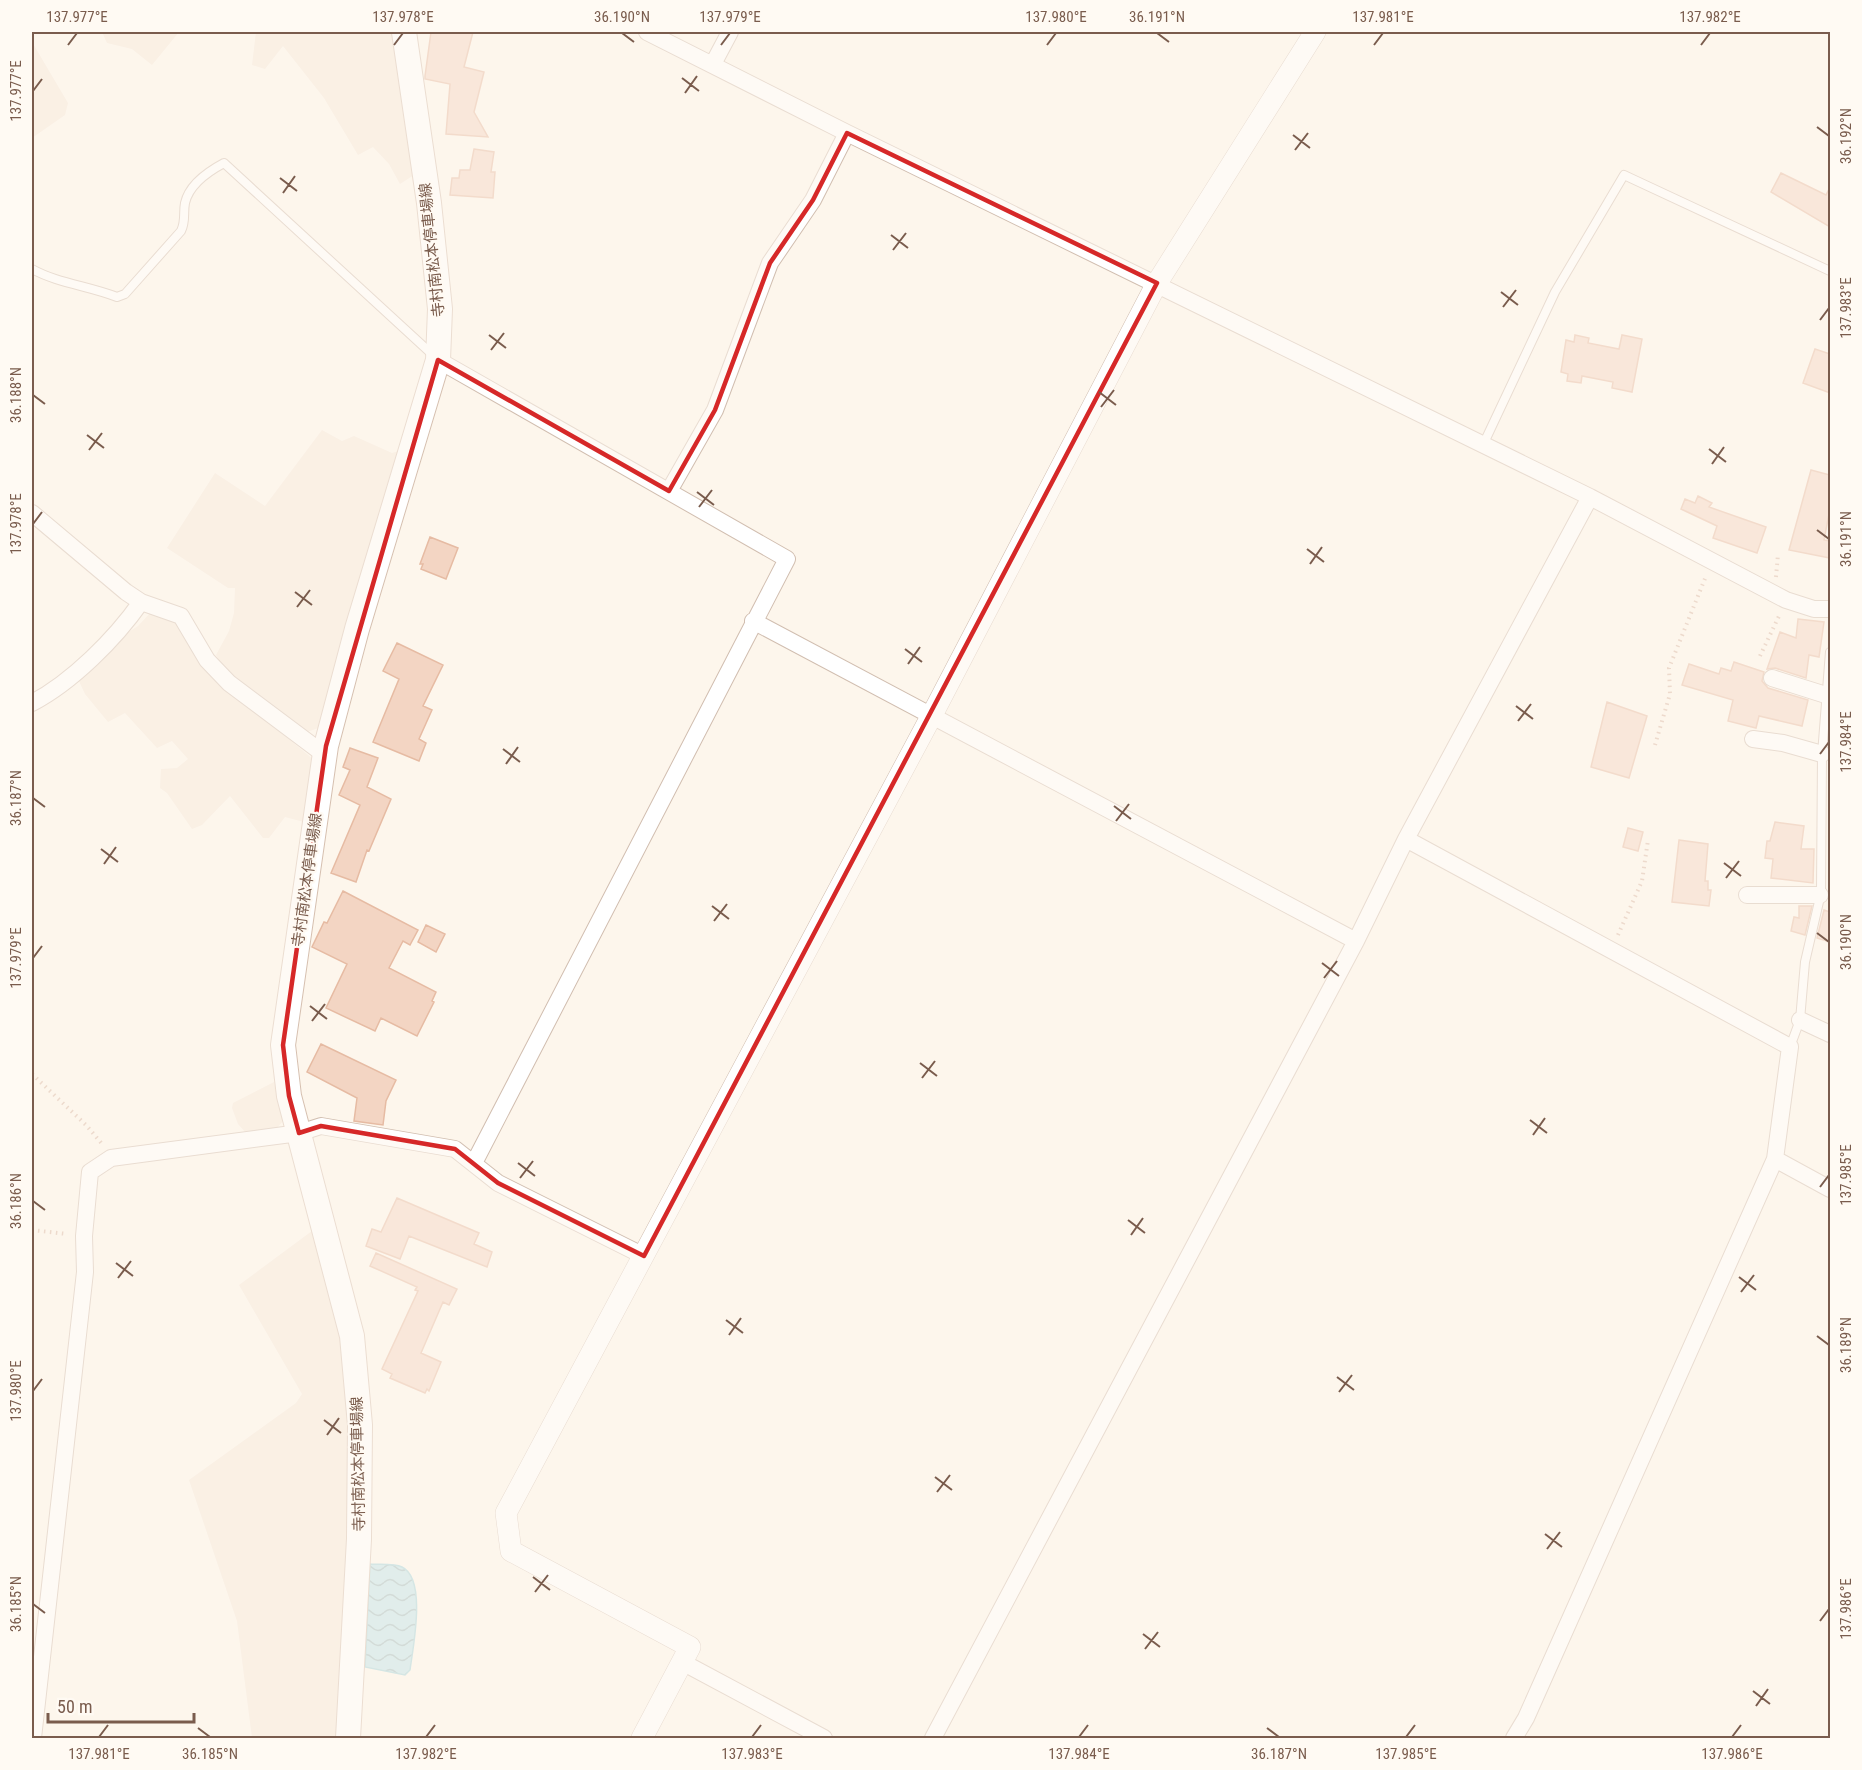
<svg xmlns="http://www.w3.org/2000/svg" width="1862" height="1770" font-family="'Roboto Condensed','Noto Sans JP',sans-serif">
<defs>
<pattern id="water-waves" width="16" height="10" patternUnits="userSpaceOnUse" patternTransform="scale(1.5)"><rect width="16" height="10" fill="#bfe3e8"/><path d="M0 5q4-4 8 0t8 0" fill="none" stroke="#a0bbbe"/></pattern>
</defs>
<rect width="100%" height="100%" fill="#fdf6ec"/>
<!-- residential -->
<path fill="#f5e8da" d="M102,32H179L152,65L132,49L107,43Z
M256,32H393L414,175L400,184L389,164L373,147L358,155L324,98L283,46L265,69L252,65Z
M32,42L68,103L65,115L32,138Z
M322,430L342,441L354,436L392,453L402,450L321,727L307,732L260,700L225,670L216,655L229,631L234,613L235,588H228L167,548L215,473L265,506Z
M152,611L175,622L206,670L314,760L304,822L285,817L269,838H263L230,796L202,825L192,829L167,793L160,788L161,769L177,768L188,759L172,741L157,748L125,713L108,722L85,694L78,679L118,639L138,626Z
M274,1082L283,1121L277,1128L246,1133L238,1124L232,1108L233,1103Z
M316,1228L334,1290L350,1403L351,1477L336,1738H252L237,1621L189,1480L296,1403L302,1394L239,1285Z"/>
<!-- water -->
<path fill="url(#water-waves)" stroke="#a5d3da" stroke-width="1.5" d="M370,1564C379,1565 394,1563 402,1567C427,1579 413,1647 410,1670L405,1675L365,1667Z"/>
<!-- building -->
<path fill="#f3d5c3" stroke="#e6bba3" stroke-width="1.5" d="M431,32H473L464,67L484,72L474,112L488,137L446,134L450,84L425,79V76Z
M474,149L494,152L491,172H495L493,198L450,195L452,178H459L460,170H470Z
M1781,173L1826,195L1830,187V227L1771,192Z
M1575,335L1589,338L1588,343L1619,349L1622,335L1642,339L1632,392L1612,388L1613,382L1582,376L1581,383L1567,381L1568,374L1561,372L1566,340L1574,342Z
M1815,349L1830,354V393L1803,383Z
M1811,470L1830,475V509L1824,540L1830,541V558L1789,550Z
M1698,496L1712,503L1709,507L1766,527L1757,553L1713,538L1717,526L1681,509L1685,499L1695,503Z
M430,537L458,548L446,579L421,569L423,564H420Z
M1798,619L1824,622L1819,657L1809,655L1806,678L1775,668L1767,669L1780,632L1796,638Z
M397,643L443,665L423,706L432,710L419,739L426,743L419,761L373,742L399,679L383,671Z
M1734,662L1764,672L1762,681L1768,688L1808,700L1802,726L1759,716L1756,728L1728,721L1733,700L1682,685L1689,664L1719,674L1721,668L1731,671Z
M1607,702L1647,716L1629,778L1591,767Z
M350,748L378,758L367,787L391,799L369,851L367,850L356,882L331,873L360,805L339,795L350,770L343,767Z
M1775,822L1804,826L1801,849H1814L1813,883L1771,878L1773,859L1765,858L1767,841H1770Z
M1628,828L1643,832L1638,851L1623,847Z
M1679,840L1708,844L1705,881H1708V890H1711L1709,906L1672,902Z
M343,891L418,930L410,945L403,941L389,968L436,992L432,1001L434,1002L417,1036L381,1018L375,1031L326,1008L347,964L312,947L324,922L327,923Z
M1799,906H1812L1805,935L1791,931L1794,917L1799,918Z
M1824,910L1830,912V942L1817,938Z
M426,925L445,934L436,952L418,942Z
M321,1044L396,1080L386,1101L383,1125L354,1121L357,1098L307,1072Z
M397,1198L479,1233L474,1244L492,1252L487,1267L409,1236L400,1259L366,1246L372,1229L381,1232Z
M376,1253L457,1289L449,1305L443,1302L421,1353L441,1362L429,1391L427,1389L425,1393L390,1378L392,1374L382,1369L418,1291L415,1290L417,1287L370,1266Z"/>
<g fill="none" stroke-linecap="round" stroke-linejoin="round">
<!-- service casing -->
<g stroke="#d1beb0" stroke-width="10">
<path id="service" d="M32,269C57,283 89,286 117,297L125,294L181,231C186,221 183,213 185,203C189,185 209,171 224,163L434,356
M1483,445L1555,292L1624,175L1830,271
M1790,1047L1800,1020L1805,962L1821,893L1822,754L1830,652"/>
</g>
<!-- minor casing -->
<g stroke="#d1beb0" stroke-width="18">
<path id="minor" d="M647,32L847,133L1590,497L1786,600L1814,609H1830
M713,64L730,32
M438,360L787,559L474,1163
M669,491L715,410L770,263L813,200L847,133
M32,513L126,592L141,602C115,639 72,682 32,703
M141,602L181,616L207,660L229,683L325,755
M753,621L1356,941
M1772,678L1829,696
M1753,739L1783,743L1822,754
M1406,839L1790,1047L1775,1159L1526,1718L1514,1738
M1747,895H1820
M1800,1020L1830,1034
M1775,1159L1830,1189
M682,1662L824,1738
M33,1738L85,1272L84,1236L90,1172L111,1158L299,1133L321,1126L455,1149L498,1183L644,1256
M933,1738L1356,941L1406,839L1590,497"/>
</g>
<!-- tertiary casing -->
<g stroke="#d1beb0" stroke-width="22">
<path id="tertiary" d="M642,1738L690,1647L511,1551L506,1513L932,715L1157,283L1315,32"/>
</g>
<!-- secondary casing -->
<g stroke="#d6c0b0" stroke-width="26">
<path id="secondary" d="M348,1738L359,1539L360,1425L352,1336L289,1096L283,1045L326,746L357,629L438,360L440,309L429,203L404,32"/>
</g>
<!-- path -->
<path stroke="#d9b8a5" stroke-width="4" stroke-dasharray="1.5 4.5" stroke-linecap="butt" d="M1776,577L1778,554
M1760,656L1780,614
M1655,745L1670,694L1669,668L1706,576
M1618,935L1642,881L1648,840
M32,1074L86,1125L103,1145
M32,1230L67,1234"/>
<!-- service -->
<use href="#service" stroke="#fff" stroke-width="8"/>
<!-- minor -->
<use href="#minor" stroke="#fff" stroke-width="16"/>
<!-- tertiary -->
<use href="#tertiary" stroke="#fff" stroke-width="21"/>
<!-- secondary -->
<use href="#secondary" stroke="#fff" stroke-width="24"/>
</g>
<!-- marked area -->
<path d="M0 0H1862V1770H0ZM847,133L1157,283L644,1256L498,1183L455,1149L321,1126L299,1133L289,1096L283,1045L326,746L438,360L669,491L715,410L770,263L813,200Z" fill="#fdf6ec" fill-opacity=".55" fill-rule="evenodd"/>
<path fill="none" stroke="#d62828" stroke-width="4.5" stroke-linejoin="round" d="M847,133L1157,283L644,1256L498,1183L455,1149L321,1126L299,1133L289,1096L283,1045L326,746L438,360L669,491L715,410L770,263L813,200Z"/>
<!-- ticks -->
<path fill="none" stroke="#7a5c4d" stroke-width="2" d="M622,33L634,42M1157,33L1169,42M68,45L77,33M394,45L403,33M721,45L730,33M1047,45L1056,33M1374,45L1383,33M1701,45L1710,33M682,78L699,91M33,91L42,79M685,93L697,76M1817,127L1829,136M1293,135L1310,148M1295,150L1308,133M280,178L297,191M283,193L295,176M891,235L908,248M893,250L906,233M1501,292L1518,305M1503,307L1516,290M1820,320L1829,308M489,335L506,348M491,350L504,333M1099,392L1116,405M33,395L45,404M1101,407L1114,390M87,435L104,448M1709,449L1726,462M89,450L102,433M1712,464L1724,447M697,492L714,505M699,507L712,490M33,524L42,512M1817,530L1829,539M1307,549L1324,562M1310,564L1322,547M295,592L312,605M297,607L310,590M905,649L922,662M908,664L920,647M1516,706L1533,719M1518,721L1531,704M503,749L520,762M1820,754L1829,742M506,764L518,747M33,798L45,807M1114,806L1131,819M1116,821L1129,804M101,849L118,862M1724,863L1741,876M104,864L116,847M1726,878L1739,861M712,906L729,919M714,921L727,904M1817,933L1829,942M33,958L42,946M1322,963L1339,976M1324,978L1337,961M310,1006L327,1019M312,1021L325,1004M920,1063L937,1076M922,1078L935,1061M1530,1120L1547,1133M1533,1135L1545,1118M518,1163L535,1176M520,1178L533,1161M1820,1187L1829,1175M33,1201L45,1210M1128,1220L1145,1233M1131,1235L1143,1218M116,1263L133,1276M1739,1277L1756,1290M118,1278L131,1261M1741,1292L1754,1275M726,1320L743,1333M729,1335L741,1318M1817,1336L1829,1345M1337,1377L1354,1390M33,1391L42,1379M1339,1392L1352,1375M324,1420L341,1433M327,1435L339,1418M935,1477L952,1490M937,1492L950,1475M1545,1534L1562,1547M1547,1549L1560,1532M533,1577L550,1590M535,1592L548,1575M33,1604L45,1613M1820,1621L1829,1609M1143,1634L1160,1647M1145,1649L1158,1632M1753,1691L1770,1704M1756,1706L1768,1689M198,1728L210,1737M1267,1728L1279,1737M99,1737L108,1725M426,1737L435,1725M752,1737L761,1725M1079,1737L1088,1725M1406,1737L1415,1725M1732,1737L1741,1725"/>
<g text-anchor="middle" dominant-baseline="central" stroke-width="4.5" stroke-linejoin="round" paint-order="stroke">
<!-- street labels -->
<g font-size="15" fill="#7a5c4d" stroke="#fffaf3">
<text transform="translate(432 250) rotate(-96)">寺村南松本停車場線</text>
<text transform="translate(307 880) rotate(-82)">寺村南松本停車場線</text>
<text transform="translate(358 1464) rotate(-91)">寺村南松本停車場線</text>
</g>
</g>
<!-- border -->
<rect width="1862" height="1770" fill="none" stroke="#fffaf3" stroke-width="66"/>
<!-- scale -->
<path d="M48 1713v9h146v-9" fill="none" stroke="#7a5c4d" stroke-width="3"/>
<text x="57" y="1713" font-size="18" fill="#7a5c4d" stroke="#fffaf3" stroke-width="4.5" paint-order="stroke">50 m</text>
<rect x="33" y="33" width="1796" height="1704" fill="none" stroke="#7a5c4d" stroke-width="2"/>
<g font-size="15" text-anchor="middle" fill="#7a5c4d">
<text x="77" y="22">137.977°E</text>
<text x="403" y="22">137.978°E</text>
<text x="622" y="22">36.190°N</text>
<text x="730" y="22">137.979°E</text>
<text x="1056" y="22">137.980°E</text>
<text x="1157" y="22">36.191°N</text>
<text x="1383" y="22">137.981°E</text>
<text x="1710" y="22">137.982°E</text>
<text transform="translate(16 91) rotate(-90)" y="5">137.977°E</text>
<text transform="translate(1846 136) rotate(-90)" y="5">36.192°N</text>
<text transform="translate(1846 308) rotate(-90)" y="5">137.983°E</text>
<text transform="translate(16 395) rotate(-90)" y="5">36.188°N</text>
<text transform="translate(16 524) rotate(-90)" y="5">137.978°E</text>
<text transform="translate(1846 539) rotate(-90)" y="5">36.191°N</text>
<text transform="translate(1846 742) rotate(-90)" y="5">137.984°E</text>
<text transform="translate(16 798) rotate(-90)" y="5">36.187°N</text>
<text transform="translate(1846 942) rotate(-90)" y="5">36.190°N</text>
<text transform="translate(16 958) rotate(-90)" y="5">137.979°E</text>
<text transform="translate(1846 1175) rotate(-90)" y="5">137.985°E</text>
<text transform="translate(16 1201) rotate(-90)" y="5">36.186°N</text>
<text transform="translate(1846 1345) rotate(-90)" y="5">36.189°N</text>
<text transform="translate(16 1391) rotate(-90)" y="5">137.980°E</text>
<text transform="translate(16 1604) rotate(-90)" y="5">36.185°N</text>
<text transform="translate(1846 1609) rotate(-90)" y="5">137.986°E</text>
<text x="99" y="1759">137.981°E</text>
<text x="210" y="1759">36.185°N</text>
<text x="426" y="1759">137.982°E</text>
<text x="752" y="1759">137.983°E</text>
<text x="1079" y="1759">137.984°E</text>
<text x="1279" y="1759">36.187°N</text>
<text x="1406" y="1759">137.985°E</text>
<text x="1732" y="1759">137.986°E</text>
</g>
</svg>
